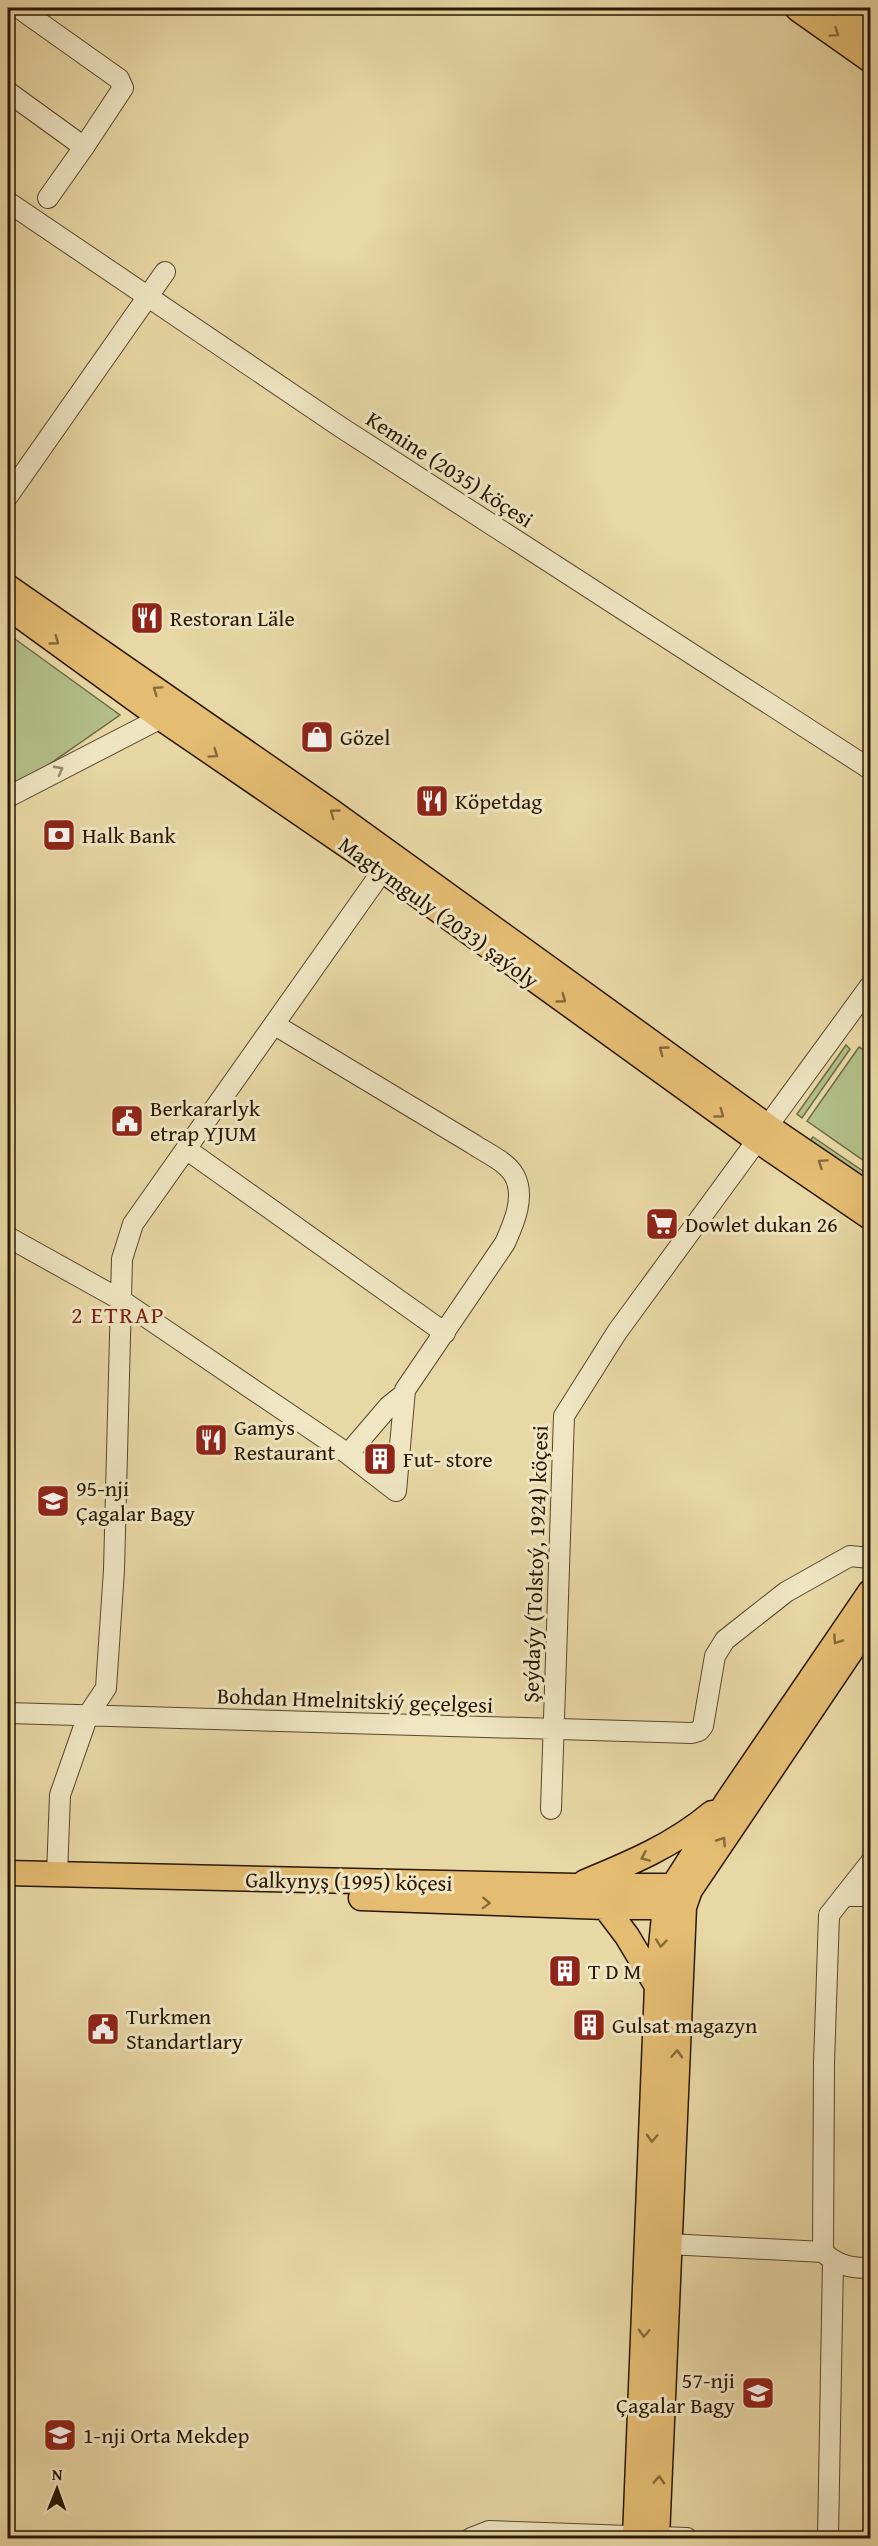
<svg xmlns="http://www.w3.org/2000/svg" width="878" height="2546" font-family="'Gentium Book Plus',serif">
<rect width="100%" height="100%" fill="#e8d8a5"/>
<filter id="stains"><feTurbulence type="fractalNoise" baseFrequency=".00333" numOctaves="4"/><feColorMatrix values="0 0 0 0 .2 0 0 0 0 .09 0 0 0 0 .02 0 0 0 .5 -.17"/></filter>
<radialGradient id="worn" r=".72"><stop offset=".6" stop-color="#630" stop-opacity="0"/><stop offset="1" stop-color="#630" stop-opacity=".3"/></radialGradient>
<!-- green -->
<path fill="#b3bf88" stroke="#6e6b46" stroke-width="1.5" d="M8,634L120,715L8,793Z
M846,1045L850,1049L802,1118L797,1114Z
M859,1047L870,1054V1165L807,1121Z
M813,1137L870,1176V1184L809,1142Z"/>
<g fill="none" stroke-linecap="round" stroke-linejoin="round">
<!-- minor casing -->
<g stroke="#59472c" stroke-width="22">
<path id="minor" d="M8,92L84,147L123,88L119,79L19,8
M48,198L84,147
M8,202L342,428L870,769
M8,496L165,272
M8,797L161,718
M275,1025L473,1144C486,1153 506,1161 514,1175C526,1196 514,1223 505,1243L405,1390L396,1491
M186,1149L445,1333
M8,1237L121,1300L348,1454L396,1491
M348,1454L389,1406L403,1395
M8,1713L692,1733L699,1731L703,1726L715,1656L725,1640L786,1592L850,1556L870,1558
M551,1809L564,1416L617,1332L870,986
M57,1875L60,1795L88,1715L106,1688L114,1570L122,1259L133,1224L383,870
M846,1896H870
M668,2244L823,2252C838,2266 851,2268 870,2268
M823,2252L824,2063L829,1915L870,1863
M471,2538L489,2531L687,2538
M828,2538L833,2261"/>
</g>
<!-- major casing -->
<g stroke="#291703" stroke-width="27">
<path id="major" d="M8,587L331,811L767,1126L870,1196
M8,607L161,718L383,870L757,1140L870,1217
M8,1873L575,1886H673L684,1889
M585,1882C631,1863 674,1845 712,1813
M361,1898L605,1907H680
M605,1907L627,1936L657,1986
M635,2538L657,1986L665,1906L673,1886L728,1800L870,1592
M657,2538L684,1907L690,1890L870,1623"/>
</g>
<!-- highway casing -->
<g stroke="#291703" stroke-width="30">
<path id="highway" d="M799,8L870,58
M845,8L870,25"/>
</g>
<!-- minor -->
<use href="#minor" stroke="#f0e6c4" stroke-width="20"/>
<!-- major -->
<use href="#major" stroke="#e4bc72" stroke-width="24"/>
<!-- highway -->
<use href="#highway" stroke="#e4bc72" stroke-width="27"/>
</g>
<!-- one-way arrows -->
<defs><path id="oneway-chevron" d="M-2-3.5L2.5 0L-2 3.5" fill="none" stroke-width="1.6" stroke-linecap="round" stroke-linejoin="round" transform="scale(1.5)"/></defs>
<g stroke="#866a3a">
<use href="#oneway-chevron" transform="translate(835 33) rotate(35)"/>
<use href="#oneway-chevron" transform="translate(55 641) rotate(36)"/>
<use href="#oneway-chevron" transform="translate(157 690) rotate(-145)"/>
<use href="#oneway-chevron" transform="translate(214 754) rotate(35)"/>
<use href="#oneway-chevron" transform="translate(334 813) rotate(-144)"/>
<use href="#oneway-chevron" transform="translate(562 999) rotate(36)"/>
<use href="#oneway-chevron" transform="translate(663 1050) rotate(-144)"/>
<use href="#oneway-chevron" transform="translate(720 1114) rotate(36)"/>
<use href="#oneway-chevron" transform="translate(822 1163) rotate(-146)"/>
<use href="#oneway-chevron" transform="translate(837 1640) rotate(124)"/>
<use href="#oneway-chevron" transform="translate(722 1841) rotate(-56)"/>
<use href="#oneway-chevron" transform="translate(645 1857) rotate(156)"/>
<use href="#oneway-chevron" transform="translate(486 1903) rotate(2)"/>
<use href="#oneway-chevron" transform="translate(661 1943) rotate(96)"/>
<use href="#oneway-chevron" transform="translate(677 2054) rotate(-87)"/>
<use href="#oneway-chevron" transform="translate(652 2138) rotate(92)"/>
<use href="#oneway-chevron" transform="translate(644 2333) rotate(92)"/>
<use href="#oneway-chevron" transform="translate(659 2480) rotate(-88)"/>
</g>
<use stroke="#96896d" href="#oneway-chevron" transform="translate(59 770) rotate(-28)"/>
<!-- icons -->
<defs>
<g id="restaurant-square" transform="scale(1.725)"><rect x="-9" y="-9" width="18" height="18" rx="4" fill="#8f2418" stroke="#f0e6c4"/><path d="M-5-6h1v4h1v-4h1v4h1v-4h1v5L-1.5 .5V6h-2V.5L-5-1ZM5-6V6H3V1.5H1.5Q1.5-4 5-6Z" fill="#fff"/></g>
<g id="shop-square" transform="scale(1.725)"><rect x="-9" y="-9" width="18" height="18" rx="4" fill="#8f2418" stroke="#f0e6c4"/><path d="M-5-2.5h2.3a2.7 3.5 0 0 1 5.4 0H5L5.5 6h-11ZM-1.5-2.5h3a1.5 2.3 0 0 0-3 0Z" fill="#fff"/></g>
<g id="bank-square" transform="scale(1.725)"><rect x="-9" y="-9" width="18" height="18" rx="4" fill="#8f2418" stroke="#f0e6c4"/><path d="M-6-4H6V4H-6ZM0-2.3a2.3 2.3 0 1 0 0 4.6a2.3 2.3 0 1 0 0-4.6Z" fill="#fff"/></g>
<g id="civic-square" transform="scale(1.725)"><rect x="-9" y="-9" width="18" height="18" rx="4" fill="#8f2418" stroke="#f0e6c4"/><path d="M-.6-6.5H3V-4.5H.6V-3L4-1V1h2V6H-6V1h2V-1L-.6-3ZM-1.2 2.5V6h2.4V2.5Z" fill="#fff"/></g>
<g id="supermarket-square" transform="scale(1.725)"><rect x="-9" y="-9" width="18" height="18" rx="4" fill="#8f2418" stroke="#f0e6c4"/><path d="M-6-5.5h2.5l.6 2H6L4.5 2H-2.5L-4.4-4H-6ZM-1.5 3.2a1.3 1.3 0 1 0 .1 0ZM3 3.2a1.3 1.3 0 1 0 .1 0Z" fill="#fff"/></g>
<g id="building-square" transform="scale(1.725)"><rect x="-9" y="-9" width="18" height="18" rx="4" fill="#8f2418" stroke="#f0e6c4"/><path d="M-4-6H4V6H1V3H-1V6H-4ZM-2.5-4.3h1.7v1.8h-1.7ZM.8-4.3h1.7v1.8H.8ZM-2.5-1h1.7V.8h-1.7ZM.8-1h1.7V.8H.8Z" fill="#fff"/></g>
<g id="school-square" transform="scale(1.725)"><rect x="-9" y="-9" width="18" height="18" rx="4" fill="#8f2418" stroke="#f0e6c4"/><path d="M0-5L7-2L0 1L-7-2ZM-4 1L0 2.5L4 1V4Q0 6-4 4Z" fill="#fff"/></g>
</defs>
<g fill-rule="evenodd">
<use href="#restaurant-square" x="147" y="618"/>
<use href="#shop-square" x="317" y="737"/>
<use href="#restaurant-square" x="432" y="801"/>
<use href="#bank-square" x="59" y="835"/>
<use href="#civic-square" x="127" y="1121"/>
<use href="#supermarket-square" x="662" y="1224"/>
<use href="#restaurant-square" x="211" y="1440"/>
<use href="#building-square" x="380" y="1459"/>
<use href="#school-square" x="53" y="1501"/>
<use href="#building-square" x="565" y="1971"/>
<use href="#building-square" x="589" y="2025"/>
<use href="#civic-square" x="103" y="2029"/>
<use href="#school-square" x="758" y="2393"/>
<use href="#school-square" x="60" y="2435"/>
</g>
<g text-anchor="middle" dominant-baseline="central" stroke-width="6" stroke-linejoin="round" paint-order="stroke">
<!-- street labels -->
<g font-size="22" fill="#291703" stroke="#f0e6c4">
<text transform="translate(450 469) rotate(33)">Kemine (2035) köçesi</text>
<text transform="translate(439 912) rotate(36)">Magtymguly (2033) şaýoly</text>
<text transform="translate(535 1564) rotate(-88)">Şeýdaýy (Tolstoý, 1924) köçesi</text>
<text transform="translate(355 1700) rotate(2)">Bohdan Hmelnitskiý geçelgesi</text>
<text transform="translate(349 1881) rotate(1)">Galkynyş (1995) köçesi</text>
</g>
<!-- poi labels -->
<g font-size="22" fill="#291703" stroke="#f0e6c4" text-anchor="start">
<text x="170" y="618">Restoran Läle</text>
<text x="340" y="737">Gözel</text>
<text x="455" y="801">Köpetdag</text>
<text x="82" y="835">Halk Bank</text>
<text x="150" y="1108">Berkararlyk<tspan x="150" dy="25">etrap YJUM</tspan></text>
<text x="685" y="1224">Dowlet dukan 26</text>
<text x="234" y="1427">Gamys<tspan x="234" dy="25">Restaurant</tspan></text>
<text x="403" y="1459">Fut- store</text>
<text x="76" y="1488">95-nji<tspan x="76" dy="25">Çagalar Bagy</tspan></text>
<text x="588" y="1971">T D M</text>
<text x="126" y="2016">Turkmen<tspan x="126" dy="25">Standartlary</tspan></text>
<text x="612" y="2025">Gulsat magazyn</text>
<text x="735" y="2380" text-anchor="end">57-nji<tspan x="735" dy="25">Çagalar Bagy</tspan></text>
<text x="83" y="2435">1-nji Orta Mekdep</text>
</g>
<!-- neighbourhood labels -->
<g font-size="24" letter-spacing="1.5" fill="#7a1f14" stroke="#f0e6c4">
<text x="118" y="1314">2 ETRAP</text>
</g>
</g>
<!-- margin -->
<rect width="878" height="2546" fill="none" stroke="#e8d8a5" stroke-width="30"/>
<rect x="9" y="9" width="860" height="2528" fill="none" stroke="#291703" stroke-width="3"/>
<rect x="15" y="15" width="848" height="2516" fill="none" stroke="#291703" stroke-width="1.5"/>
<!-- north arrow -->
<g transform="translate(57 2489) rotate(1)" stroke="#f0e6c4" stroke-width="4.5" paint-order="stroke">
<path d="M0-4.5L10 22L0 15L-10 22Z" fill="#291703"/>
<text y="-9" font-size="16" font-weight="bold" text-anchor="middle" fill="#291703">N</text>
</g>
<rect width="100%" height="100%" filter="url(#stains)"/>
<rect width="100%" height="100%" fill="url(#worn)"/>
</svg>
